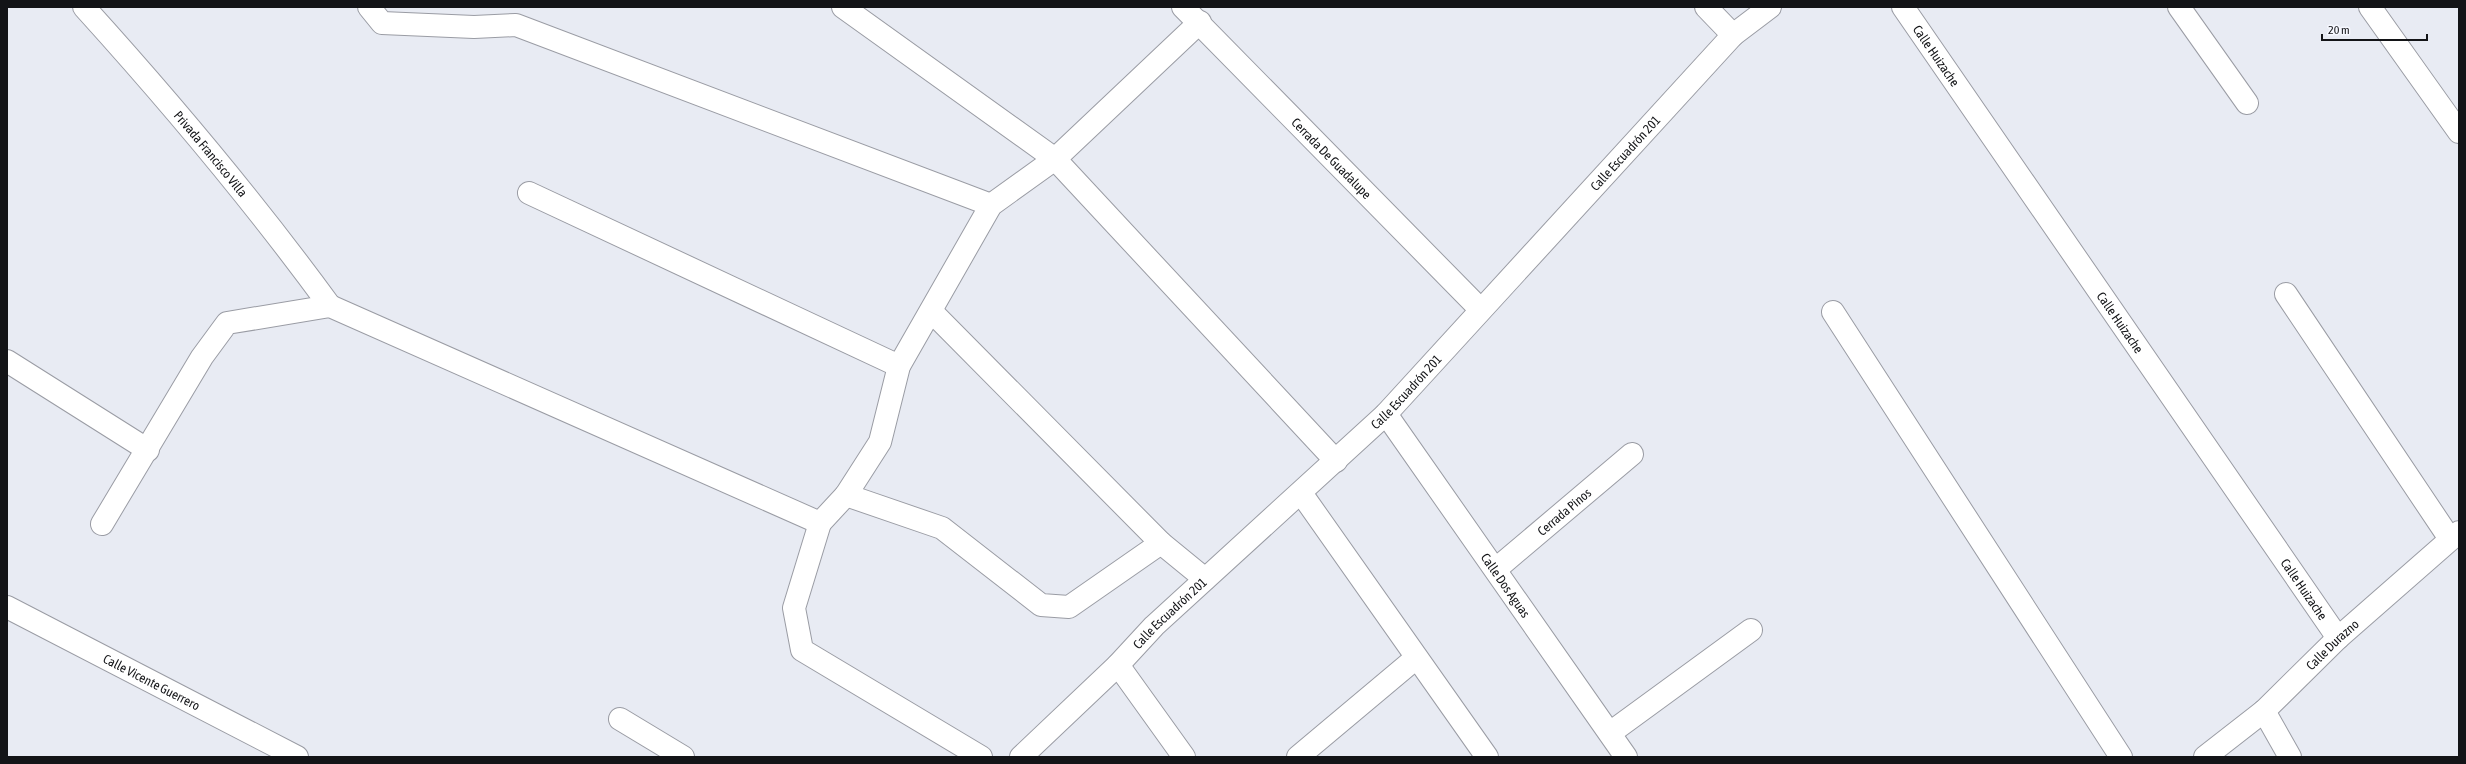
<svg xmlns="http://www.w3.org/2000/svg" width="2466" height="764" font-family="'Asap Condensed',sans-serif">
<rect width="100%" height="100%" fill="#e8ebf3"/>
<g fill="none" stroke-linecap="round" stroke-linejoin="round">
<!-- minor casing -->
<g stroke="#9a9ca4" stroke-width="24">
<g id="minor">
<path id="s1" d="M84,7C171,103 254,202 330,306"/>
<path d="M369,7L382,23L474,27L516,25L991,205"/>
<path d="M843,7L1055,159L1336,461"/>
<path id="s2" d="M1183,7L1480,309"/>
<path d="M1706,7L1733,35"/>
<path id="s3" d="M1903,7L2338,638"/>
<path d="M2179,7L2247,103"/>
<path d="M2370,7L2459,132"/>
<path d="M529,193L899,366"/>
<path d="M2286,294L2450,539"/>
<path d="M931,311L1161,543L1205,579"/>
<path d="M1833,312L2121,757"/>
<path d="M7,361L148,450"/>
<path id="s4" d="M1386,414L1626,757"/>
<path d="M1301,493L1487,757"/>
<path d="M846,495L942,528L1041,605L1069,607L1161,543"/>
<path d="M820,523L794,608L802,650L981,757"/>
<path d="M102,524L202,357L227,323L330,306L820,523L846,495L880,442L899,366L991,205L1055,159L1200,22"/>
<path id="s5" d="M1496,569L1632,454"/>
<path d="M1118,665L1184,757"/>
<path d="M2264,711L2290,757"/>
<path d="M620,719L683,757"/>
<path d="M1610,733L1751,630"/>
<path d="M1298,757L1416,658"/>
<path id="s6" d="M2205,757L2264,711L2338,638L2459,532"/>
</g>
</g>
<!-- tertiary casing -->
<g stroke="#9a9ca4" stroke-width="24">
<g id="tertiary">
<path id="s7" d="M7,607L297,757"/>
<path id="s8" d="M1021,757L1118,665L1154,626L1386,414L1733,35L1770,7"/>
</g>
</g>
<!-- minor -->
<use href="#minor" stroke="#fff" stroke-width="22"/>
<!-- tertiary -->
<use href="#tertiary" stroke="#fff" stroke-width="22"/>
</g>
<g text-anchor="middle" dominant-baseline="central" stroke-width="3" stroke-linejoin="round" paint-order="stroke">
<!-- street labels -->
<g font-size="13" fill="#131417" stroke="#f6f8ff">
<text stroke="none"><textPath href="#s3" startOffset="59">Calle Huizache</textPath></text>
<text stroke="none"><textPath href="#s1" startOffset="194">Privada Francisco Villa</textPath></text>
<text stroke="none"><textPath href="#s8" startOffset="855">Calle Escuadrón 201</textPath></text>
<text stroke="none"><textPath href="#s2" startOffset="212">Cerrada De Guadalupe</textPath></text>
<text stroke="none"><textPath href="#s3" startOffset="383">Calle Huizache</textPath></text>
<text stroke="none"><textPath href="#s8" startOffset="531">Calle Escuadrón 201</textPath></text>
<text stroke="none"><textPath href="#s5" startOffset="89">Cerrada Pinos</textPath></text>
<text stroke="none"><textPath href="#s4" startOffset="209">Calle Dos Aguas</textPath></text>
<text stroke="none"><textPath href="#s3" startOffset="707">Calle Huizache</textPath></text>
<text stroke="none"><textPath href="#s8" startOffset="207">Calle Escuadrón 201</textPath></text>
<text stroke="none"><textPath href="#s6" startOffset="170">Calle Durazno</textPath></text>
<text stroke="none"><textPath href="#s7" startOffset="163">Calle Vicente Guerrero</textPath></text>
</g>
</g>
<!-- border -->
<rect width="2466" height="764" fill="none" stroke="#131417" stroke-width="16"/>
<!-- scale -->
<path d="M2322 34v6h105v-6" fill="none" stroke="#131417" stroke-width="2"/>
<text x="2328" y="34" font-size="12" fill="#131417" stroke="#f6f8ff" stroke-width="3" paint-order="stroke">20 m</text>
</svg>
